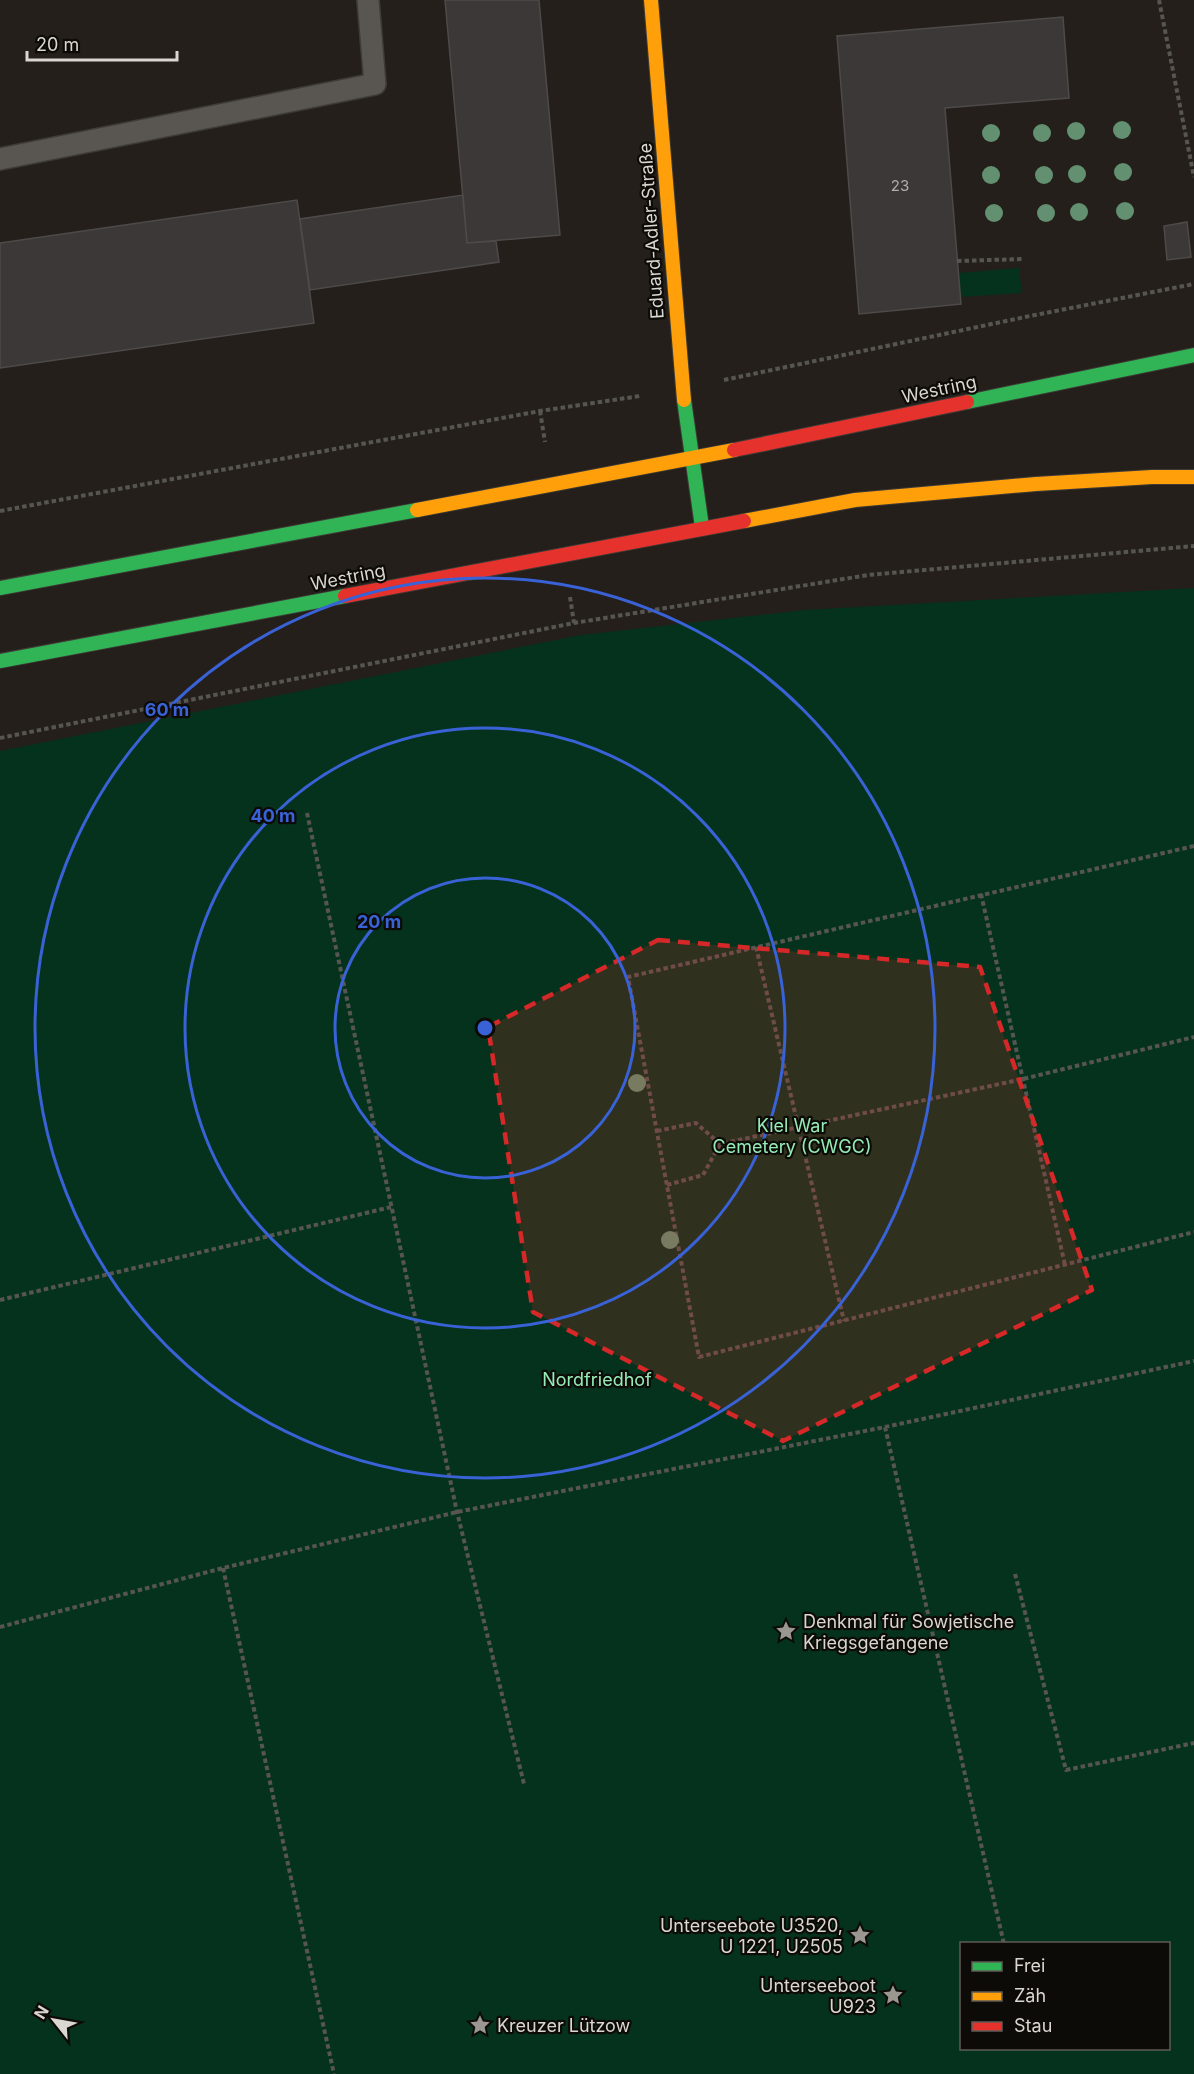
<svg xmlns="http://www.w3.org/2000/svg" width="1194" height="2074" font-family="Inter,sans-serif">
<rect width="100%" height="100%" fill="#241f1a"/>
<!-- green -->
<path fill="#05321c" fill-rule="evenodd" d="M1019,268L1022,293L960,297L958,273Z
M1194,588V2074H0V751L581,635L804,610ZM962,1944H1168V2048H962Z"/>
<!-- building -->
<path fill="#3b3837" stroke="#4e4a4a" stroke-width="1.5" d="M445,0H539L560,235L467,243Z
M1063,17L1069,98L945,108L961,304L859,314L837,36Z
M463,195L467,243L496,241L499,262L310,290L300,219Z
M297,200L314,323L0,368V243Z
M1187,222L1191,257L1167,260L1164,226Z"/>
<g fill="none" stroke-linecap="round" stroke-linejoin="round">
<!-- lane casing -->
<g stroke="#3e3a36" stroke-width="24">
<path id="lane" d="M0,159L375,84L368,0"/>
</g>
<!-- fast casing -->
<g stroke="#3e3a36" stroke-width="16">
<path id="fast" d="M684,400L702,527
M967,402L1194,355
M0,588L417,510
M0,661L345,596"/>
</g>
<!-- slow casing -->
<g stroke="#3e3a36" stroke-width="16">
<path id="slow" d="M651,0L684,400
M417,510L734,450
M744,521L855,500L1036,484L1152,477H1194"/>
</g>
<!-- jam casing -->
<g stroke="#3e3a36" stroke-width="16">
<path id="jam" d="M734,450L967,402
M345,596L744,521"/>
</g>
<!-- path -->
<path stroke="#575551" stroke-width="4" stroke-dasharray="4.5 3" stroke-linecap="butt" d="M1159,0L1194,177
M957,261L1023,259
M724,380L1030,316L1194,284
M540,411L545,442
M0,511L540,411L640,396
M570,597L574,623
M0,738L574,623L868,575L1194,546
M307,813L457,1512L524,1784
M1194,846L628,977L699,1357L1194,1232
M981,894L1065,1265
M756,947L844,1321
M657,1131L696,1123L720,1144L1023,1079L1194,1037
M667,1185L703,1175L720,1144
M0,1300L391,1207
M885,1427L1004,1944
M223,1568L334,2074
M1015,1574L1066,1770L1194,1743
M0,1627L223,1568L457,1512L885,1427L1194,1361"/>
<!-- lane -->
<use href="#lane" stroke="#595551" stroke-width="21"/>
<!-- fast -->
<use href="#fast" stroke="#30b455" stroke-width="14"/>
<!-- slow -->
<use href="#slow" stroke="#ff9f0a" stroke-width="14"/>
<!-- jam -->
<use href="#jam" stroke="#e5322d" stroke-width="14"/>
</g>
<!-- trees -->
<g fill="#629070">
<circle cx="1122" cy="130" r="9"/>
<circle cx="1076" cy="131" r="9"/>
<circle cx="991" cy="133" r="9"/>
<circle cx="1042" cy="133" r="9"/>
<circle cx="1123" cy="172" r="9"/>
<circle cx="1077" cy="174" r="9"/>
<circle cx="991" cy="175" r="9"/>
<circle cx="1044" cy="175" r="9"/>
<circle cx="1125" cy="211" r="9"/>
<circle cx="1079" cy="212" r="9"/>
<circle cx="994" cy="213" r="9"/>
<circle cx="1046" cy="213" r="9"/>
<circle cx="637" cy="1083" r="9"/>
<circle cx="670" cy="1240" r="9"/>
</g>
<!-- marked area -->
<path fill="#d62828" fill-opacity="0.2" stroke="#d62828" stroke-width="4.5" stroke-dasharray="12 8" stroke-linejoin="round" d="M658,940L980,967L1092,1290L783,1441L533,1312L488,1027Z"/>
<!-- distance rings -->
<g fill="none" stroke="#3962d7" stroke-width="3">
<circle cx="485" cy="1028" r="150"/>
<circle cx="485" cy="1028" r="300"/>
<circle cx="485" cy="1028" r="450"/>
</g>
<!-- icons -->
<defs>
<g id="sight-bare" transform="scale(1.62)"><path d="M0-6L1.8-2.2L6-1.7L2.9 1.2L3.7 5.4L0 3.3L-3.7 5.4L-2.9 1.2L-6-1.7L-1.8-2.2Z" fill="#9a9690" stroke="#0d0b07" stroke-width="2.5" paint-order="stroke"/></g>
</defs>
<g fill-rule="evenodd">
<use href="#sight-bare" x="786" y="1631"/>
<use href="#sight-bare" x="860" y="1935"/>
<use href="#sight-bare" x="893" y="1995"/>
<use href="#sight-bare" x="480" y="2025"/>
</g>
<g text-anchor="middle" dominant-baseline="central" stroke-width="4.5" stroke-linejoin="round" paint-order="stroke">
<!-- number labels -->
<g font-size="15" fill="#b2aeaa">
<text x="900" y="185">23</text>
</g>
<!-- street labels -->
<g font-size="18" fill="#dad6d0" stroke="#0d0b07">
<text transform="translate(651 231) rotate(-94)">Eduard-Adler-Straße</text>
<text transform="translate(939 389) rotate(-12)">Westring</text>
<text transform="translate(348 577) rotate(-11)">Westring</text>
</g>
<!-- park labels -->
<g font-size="18" fill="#95ecb7" stroke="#0d0b07">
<text x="792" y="1125">Kiel War<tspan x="792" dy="21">Cemetery (CWGC)</tspan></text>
<text x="597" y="1379">Nordfriedhof</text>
</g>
<!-- poi labels -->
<g font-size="18" fill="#dad6d0" stroke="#0d0b07" text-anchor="start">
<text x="803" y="1621">Denkmal für Sowjetische<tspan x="803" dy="21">Kriegsgefangene</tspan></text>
<text x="843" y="1925" text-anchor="end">Unterseebote U3520,<tspan x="843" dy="21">U 1221, U2505</tspan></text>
<text x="876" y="1985" text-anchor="end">Unterseeboot<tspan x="876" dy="21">U923</tspan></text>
<text x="497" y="2025">Kreuzer Lützow</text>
</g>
</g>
<circle cx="485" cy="1028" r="9" fill="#3962d7" stroke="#0d0b07" stroke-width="3"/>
<g font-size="18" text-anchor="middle" font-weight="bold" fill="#3962d7" stroke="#0d0b07" stroke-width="4.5" stroke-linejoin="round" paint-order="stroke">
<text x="167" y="716">60 m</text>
<text x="273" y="822">40 m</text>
<text x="379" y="928">20 m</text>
</g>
<!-- legend -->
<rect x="960" y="1942" width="210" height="108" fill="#0d0b07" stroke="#5f5c57" stroke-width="1.5"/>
<rect x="972" y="1962" width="30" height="9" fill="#30b455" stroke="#5f5c57" stroke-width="1.5"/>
<text x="1014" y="1972" font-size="18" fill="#dad6d0">Frei</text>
<rect x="972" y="1992" width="30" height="9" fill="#ff9f0a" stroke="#5f5c57" stroke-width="1.5"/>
<text x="1014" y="2002" font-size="18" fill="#dad6d0">Zäh</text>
<rect x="972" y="2022" width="30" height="9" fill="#e5322d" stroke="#5f5c57" stroke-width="1.5"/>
<text x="1014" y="2032" font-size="18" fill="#dad6d0">Stau</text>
<!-- north arrow -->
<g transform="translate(54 2020) rotate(301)" stroke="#0d0b07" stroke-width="4.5" paint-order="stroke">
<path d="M0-4.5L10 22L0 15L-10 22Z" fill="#dad6d0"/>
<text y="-9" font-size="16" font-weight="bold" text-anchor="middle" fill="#dad6d0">N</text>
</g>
<!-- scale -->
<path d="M27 51v9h150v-9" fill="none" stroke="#dad6d0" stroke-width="3"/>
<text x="36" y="51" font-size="18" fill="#dad6d0" stroke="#0d0b07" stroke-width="4.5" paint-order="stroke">20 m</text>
</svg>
